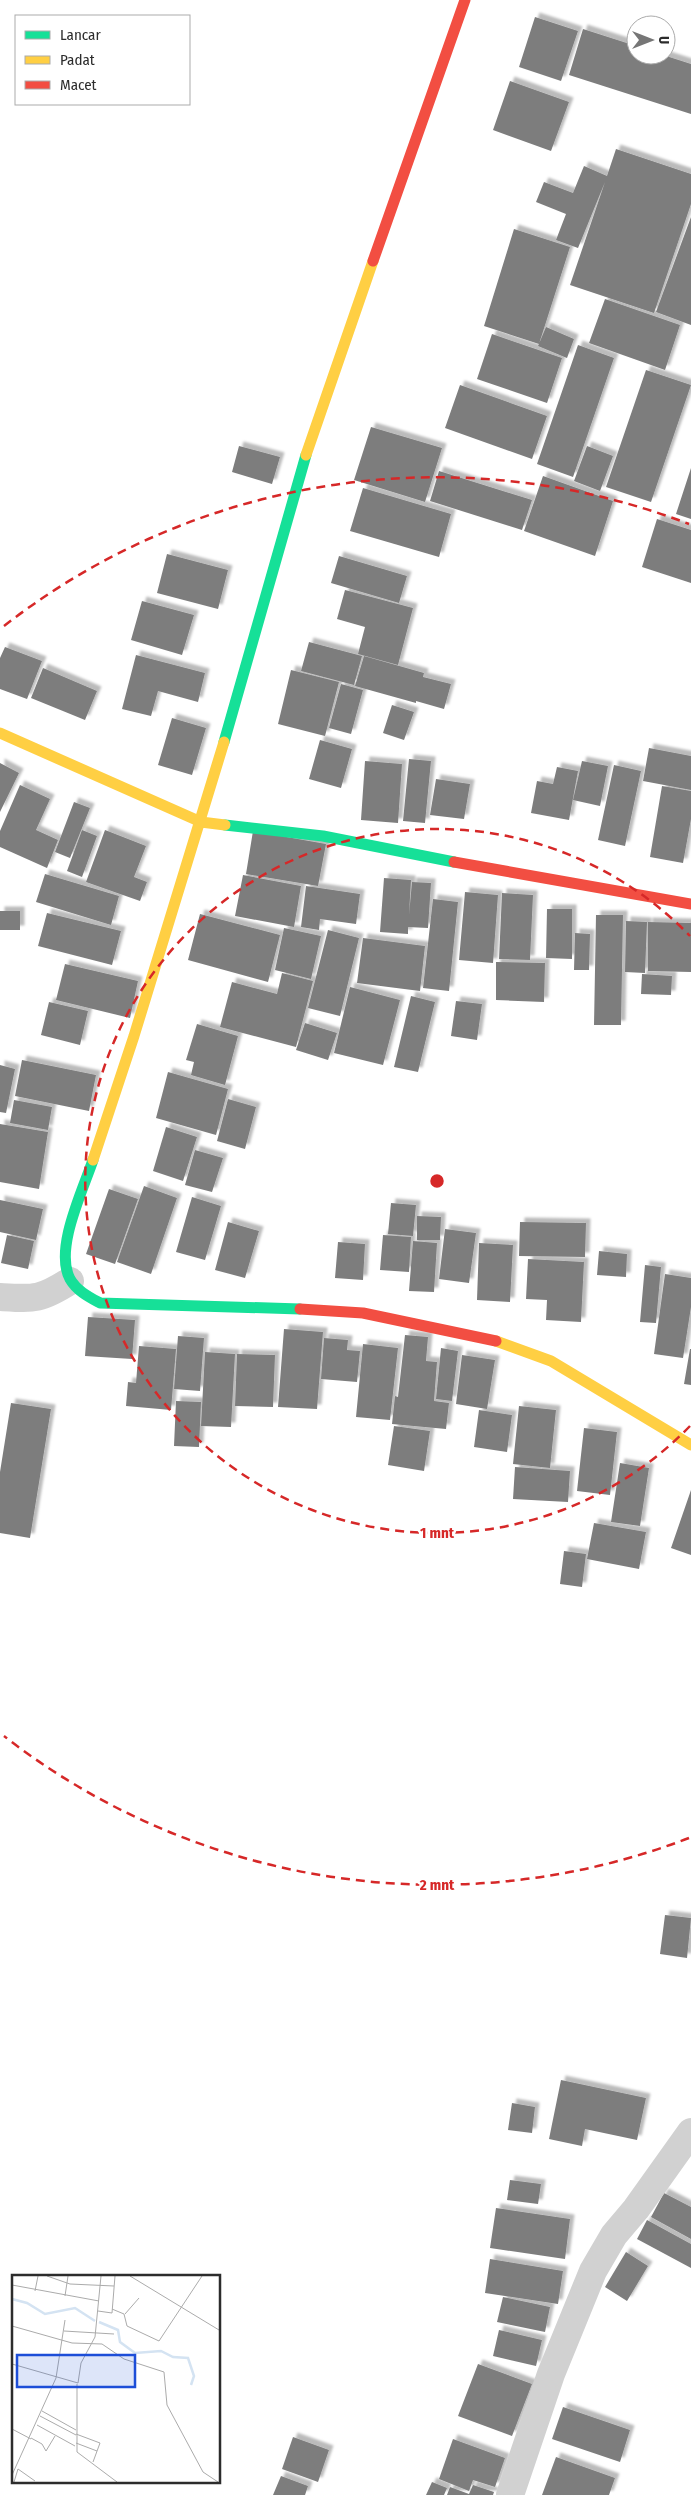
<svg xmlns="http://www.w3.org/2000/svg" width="691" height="2495" font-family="'Fira Sans Condensed',sans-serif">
<defs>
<filter id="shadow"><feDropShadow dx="4.5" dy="-4.5" stdDeviation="1" flood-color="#0004"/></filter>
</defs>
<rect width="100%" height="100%" fill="#fff"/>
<!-- building -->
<path fill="#7d7d7d" filter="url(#shadow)" d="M535,17L578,31L561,81L519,67Z
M583,29L636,46V55H663L691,64V114L569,75Z
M510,81L569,102L551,151L493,130Z
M616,149L691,174V204L654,313L570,285L605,182L578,248L556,240L566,214L536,202L544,182L573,193L584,166L607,176Z
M691,217V325L656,312Z
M514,229L570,247L539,344L484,326Z
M605,299L680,325L665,370L589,343Z
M546,327L574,339L567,358L538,346Z
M492,334L562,358L547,403L477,379Z
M578,345L614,358L573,477L537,464Z
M646,370L691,385L651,502L606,487Z
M460,385L547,416L532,459L445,428Z
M371,427L442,448L425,502L354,480Z
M239,446L280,457L272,484L232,472Z
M587,446L613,456L600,491L574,481Z
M691,468V519L676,514Z
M439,471L532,500L522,530L430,501Z
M543,476L613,501L595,556L524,531Z
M363,488L451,514L439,557L350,531Z
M657,519L691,530V583L642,567Z
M167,554L228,570L218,609L157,593Z
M339,556L407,576L399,603L331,583Z
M345,590L413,608L398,665L358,654L365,627L337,619Z
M142,601L194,615L182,655L131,640Z
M309,642L362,656L354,685L301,671Z
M5,647L42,661L27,699L0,689V658Z
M136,655L205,673L198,702L158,691L151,716L122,709Z
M364,656L424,673L423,677L451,684L444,709L416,701V703L355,686Z
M43,668L97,691L85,720L31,698Z
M291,670L339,682L325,736L278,724Z
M341,684L363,690L351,734L329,728Z
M392,705L414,712L404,740L383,733Z
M172,718L206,728L192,775L158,765Z
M320,740L352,749L341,788L309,779Z
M649,748L691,756V790L643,781Z
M409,759L431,761L425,823L403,821Z
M365,761L402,764L398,823L361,820Z
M582,761L608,766L600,806L573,800Z
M0,763L19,773L0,812Z
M614,765L641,771L625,846L598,840Z
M557,767L578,771L569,820L531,813L537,781L553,784Z
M436,779L470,784L464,819L430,815Z
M20,785L50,799L36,830L58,840L47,868L0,847V831Z
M662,786L691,791V819L683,863L650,857Z
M74,802L90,808L70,858L55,852Z
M82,830L97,836L82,877L67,871Z
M105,830L146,846L134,877L147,882L140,901L86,882Z
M253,831L326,844L318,886L246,874Z
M45,874L119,896L111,925L36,902Z
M243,875L301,886L294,927L235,916Z
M384,878L411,880L409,915L412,882L431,883L428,928L408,927V934L380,932Z
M306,886L360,894L356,924L320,919L319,930L301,927Z
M465,892L498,895L493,963L459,960Z
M502,893L533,895L530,960L499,959Z
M433,899L458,902L449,991L423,988Z
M547,909H572V959L546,958Z
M0,911H20V930H0Z
M47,913L121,931L112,965L38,946Z
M200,914L280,935L268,982L188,960Z
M596,915H623L621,1025H594Z
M626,921L647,922L645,973L625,972Z
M648,922L691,923V972L648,971Z
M284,928L321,936L311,979L275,970Z
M328,930L359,938L340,1016L308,1008Z
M575,933L590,934L589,970H574Z
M363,938L425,946L420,991L357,983Z
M496,962L545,963L544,1002L496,1000Z
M65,964L138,981L130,1018L56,1000Z
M282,973L313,981L296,1047L220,1027L232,982L277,994Z
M642,974L672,976L671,995L641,994Z
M350,987L400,1000L383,1065L334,1053Z
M411,996L435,1002L418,1072L394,1067Z
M456,1001L482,1004L477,1040L451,1036Z
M49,1002L88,1011L80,1045L41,1035Z
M305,1023L337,1033L328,1060L296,1050Z
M197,1024L238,1036L225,1085L191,1075L194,1062L186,1060Z
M22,1060L96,1075L89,1111L15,1096Z
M0,1065L15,1069L6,1113L0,1112Z
M168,1072L228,1089L216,1135L156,1118Z
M228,1099L256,1107L245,1149L217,1141Z
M14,1100L52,1107L48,1130L10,1123Z
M0,1124L48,1132L39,1189L0,1182Z
M166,1127L197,1137L183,1181L153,1171Z
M195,1150L223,1158L212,1192L185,1185Z
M144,1186L177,1198L151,1274L117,1262Z
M109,1189L138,1199L115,1264L86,1254Z
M192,1197L221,1206L205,1260L176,1252Z
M0,1200L43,1209L36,1240L0,1232Z
M391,1203L416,1205L413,1236L388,1234Z
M417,1216L441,1217L440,1240H417Z
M228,1222L259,1231L245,1278L215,1270Z
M520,1222L586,1223L585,1257L519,1256Z
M445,1229L476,1233L469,1283L439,1279Z
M7,1235L34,1241L28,1269L1,1263Z
M383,1235L411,1237L409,1272L380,1270Z
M413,1241L437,1243L434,1292L409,1291Z
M338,1242L365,1244L363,1280L335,1278Z
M479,1243L513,1245L510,1302L477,1300Z
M599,1251L627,1254L626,1277L597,1275Z
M528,1259L584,1262L581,1322L546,1320L547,1300L526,1299Z
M645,1265L661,1267L656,1323L640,1322Z
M665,1274L691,1278V1307L683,1358L654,1354Z
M88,1317L135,1320L132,1359L85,1356Z
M284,1329L323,1332L317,1409L278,1407Z
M405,1335L428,1337L426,1361L437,1362L434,1401L449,1403L446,1429L392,1424L395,1396L398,1397Z
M178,1336L204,1338L200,1391L174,1389Z
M324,1338L348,1340L347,1350L360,1351L357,1382L321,1379Z
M363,1344L398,1348L390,1420L356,1417Z
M139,1346L176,1349L171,1410L126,1406L128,1382L136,1383Z
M441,1348L458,1351L452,1401L436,1399Z
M690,1349H691V1385L684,1384Z
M205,1352L235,1354L231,1427L201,1426Z
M237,1354L275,1355L273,1407L235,1406Z
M462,1355L495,1360L487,1409L456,1404Z
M176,1401L201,1402L199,1447L174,1446Z
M11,1403L51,1409L30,1538L0,1533V1472Z
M519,1406L556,1410L550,1468L513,1464Z
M479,1410L512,1415L507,1452L474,1447Z
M394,1426L430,1431L424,1471L388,1465Z
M584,1428L617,1432L610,1495L577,1491Z
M620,1463L649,1468L640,1526L611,1522Z
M515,1467L570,1471L568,1502L513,1499Z
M691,1490V1555L671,1548Z
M594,1523L646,1532L639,1569L587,1559Z
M564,1551L586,1554L582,1587L560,1584Z
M665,1915L691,1918L687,1958L660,1954Z
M561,2080L646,2098L637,2140L585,2129L582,2146L549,2139Z
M512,2103L535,2107L532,2133L508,2130Z
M510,2180L541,2184L538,2204L507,2200Z
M664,2193L691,2207V2239L651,2217Z
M496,2208L570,2219L565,2259L490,2248Z
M647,2220L691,2244V2268L637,2239Z
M626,2252L648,2266L627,2301L605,2287Z
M490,2259L563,2271L558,2304L485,2293Z
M503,2297L550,2307L545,2332L497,2322Z
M499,2330L542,2340L536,2366L493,2356Z
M478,2364L532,2384L512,2436L458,2416Z
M563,2407L630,2430L620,2462L552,2439Z
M293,2437L329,2450L318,2482L282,2469Z
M453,2439L505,2458L495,2487L473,2480L469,2491L439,2479Z
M556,2457L615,2478L609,2495H542Z
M281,2476L308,2486L305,2495H273Z
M432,2482L447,2488L444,2495H426Z
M473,2485L494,2492L493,2495H447L450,2487L469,2494Z"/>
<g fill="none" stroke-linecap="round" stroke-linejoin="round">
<!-- street -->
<path stroke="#d1d1d1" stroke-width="28" d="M0,1297C35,1299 40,1300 70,1281
M510,2495L551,2374L593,2271L614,2235L636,2209L691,2132"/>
<!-- fast -->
<path stroke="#16e098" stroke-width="11" d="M224,742L306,455
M225,825L323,836L454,862
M93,1160C83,1190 54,1249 70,1279C77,1291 89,1297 100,1303L300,1309"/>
<!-- slow -->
<path stroke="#ffcf43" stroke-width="11" d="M306,455L373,261
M0,733L201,822L225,825
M93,1160L134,1036L224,742
M496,1341L551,1361L691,1445"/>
<!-- jam -->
<path stroke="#f24e42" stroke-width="11" d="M373,261L465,0
M454,862L691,904
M300,1309L363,1313L496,1341"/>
</g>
<!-- distance rings -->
<g fill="none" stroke="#d62828" stroke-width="2.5" stroke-dasharray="9 6">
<path d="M690 1426A352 352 0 1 1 690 936"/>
<path d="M689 1838A704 704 0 0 1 4 1736M4 626A704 704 0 0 1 689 524"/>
</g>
<!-- overview -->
<g transform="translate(12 2275)">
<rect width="208" height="208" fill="#fff"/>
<path fill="none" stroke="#d4e3f2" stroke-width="2.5" d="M0,24L15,28L33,39L63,33L83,46M87,47L106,55L108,67L123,78L149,76L161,82L176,83L182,101L179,110"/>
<path fill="none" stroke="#ababab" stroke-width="1" d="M35,1L58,9L102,11M118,1L207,55M0,10L87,26M23,16L26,1M53,21L56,1M100,34L112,39L115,51L147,66L190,1M86,36L100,38L103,1M113,39L127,23M0,51L60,68L90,69L112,84L152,97L155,130L191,197L206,207M52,56L102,59M0,89L66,108L69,88L83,62L89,1M65,109V177L105,207M30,136L64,155M28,141L64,160M25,150L63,171M0,154L19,164M64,159L88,168L81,187M19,163L30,169L34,176L43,161M64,168L85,176M0,200L44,103L53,45M2,207L6,194L23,206"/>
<path fill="#1d4ed8" fill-opacity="0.15" stroke="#1d4ed8" stroke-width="2.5" d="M5,80H123V112H5Z"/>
<rect width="208" height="208" fill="none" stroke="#2c2c2c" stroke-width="2.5"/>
</g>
<circle cx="437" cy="1181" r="8" fill="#d62828" stroke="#fff" stroke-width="2.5"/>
<g font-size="15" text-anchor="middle" font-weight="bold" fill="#d62828" stroke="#fff" stroke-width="5" stroke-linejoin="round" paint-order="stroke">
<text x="437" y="1538">1 mnt</text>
<text x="437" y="1890">2 mnt</text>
</g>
<!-- legend -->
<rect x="15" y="15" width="175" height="90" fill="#ffffff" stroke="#ababab"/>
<rect x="25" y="31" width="25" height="8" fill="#16e098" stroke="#ababab"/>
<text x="60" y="40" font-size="15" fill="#2c2c2c">Lancar</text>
<rect x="25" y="56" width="25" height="8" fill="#ffcf43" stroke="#ababab"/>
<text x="60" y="65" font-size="15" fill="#2c2c2c">Padat</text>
<rect x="25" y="81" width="25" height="8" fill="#f24e42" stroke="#ababab"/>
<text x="60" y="90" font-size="15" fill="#2c2c2c">Macet</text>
<!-- north arrow -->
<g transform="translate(651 40) rotate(90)"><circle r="24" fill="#ffffff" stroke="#ababab"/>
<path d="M0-4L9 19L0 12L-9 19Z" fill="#767676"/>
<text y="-8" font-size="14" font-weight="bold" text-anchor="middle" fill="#2c2c2c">U</text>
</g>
</svg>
